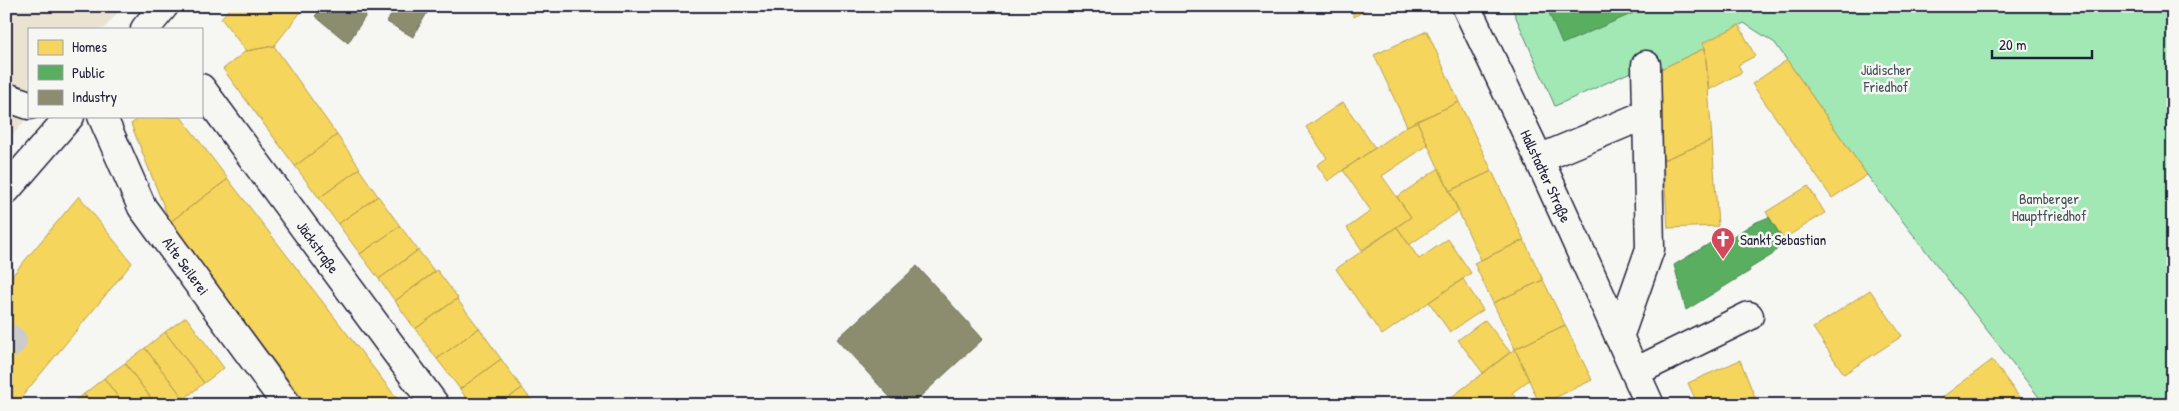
<svg xmlns="http://www.w3.org/2000/svg" width="2179" height="411" font-family="'Patrick Hand',sans-serif">
<rect width="100%" height="100%" fill="#f6f6f2"/>
<filter id="ink" filterUnits="userSpaceOnUse"><feTurbulence type="fractalNoise" baseFrequency=".02" numOctaves="2"/><feDisplacementMap in="SourceGraphic" scale="10" xChannelSelector="R" yChannelSelector="G"/><feConvolveMatrix kernelMatrix="1 2 1 2 8 2 1 2 1" color-interpolation-filters="sRGB"/></filter>
<g filter="url(#ink)">
<!-- built -->
<path fill="#ebe3d2" d="M6,6H123L104,29H29V116L6,143Z"/>
<!-- green -->
<path fill="#a1e8b5" stroke="#628578" d="M1511,6H2173V405H2045L1867,175L1775,43L1744,23L1704,43L1705,48L1657,71L1653,62L1555,106Z"/>
<!-- homes -->
<path fill="#f6d55c" stroke="#b69f52" d="M232,6H302L304,8L274,46L246,51L221,18Z
M1350,6H1372L1354,17Z
M1739,25L1755,56L1738,65L1742,72L1709,90L1705,48L1703,43Z
M1427,31L1459,102L1407,126L1374,55Z
M274,46L337,135L295,166L223,69L246,51Z
M1705,48L1712,140L1663,160L1657,71Z
M1787,60L1867,175L1832,198L1752,84Z
M1343,102L1375,148L1328,181L1317,165L1327,158L1306,127Z
M1459,102L1492,171L1449,191L1417,121Z
M142,116L181,117L228,179L170,222L131,124Z
M1417,121L1428,145L1382,176L1411,217L1362,250L1347,228L1371,211L1343,170L1407,126Z
M337,135L360,168L319,198L295,166Z
M1712,140L1718,226L1668,228L1663,160Z
M1439,168L1459,211L1409,245L1397,227L1411,217L1397,197Z
M359,169L378,196L338,224L319,198Z
M1492,171L1524,240L1481,260L1449,191Z
M228,179L402,405H307L170,222Z
M1808,186L1825,213L1783,239L1766,212Z
M79,196L132,263L15,405H6V283Z
M378,196L400,226L360,254L338,224Z
M400,226L418,250L379,279L360,254Z
M1397,227L1419,259L1448,239L1471,273L1382,335L1336,269Z
M1524,240L1543,280L1493,303L1474,263Z
M418,250L435,272L395,301L379,279Z
M437,270L458,298L415,329L395,301Z
M1463,279L1483,310L1450,332L1429,302Z
M1543,280L1565,325L1515,349L1493,303Z
M1870,290L1902,336L1844,374L1813,328Z
M457,299L479,328L437,359L415,329Z
M186,317L224,368L204,383L165,332Z
M1485,320L1510,352L1483,373L1458,340Z
M1565,325L1592,380L1540,405L1515,349Z
M479,328L501,359L460,389L437,359Z
M165,332L204,383L184,399L145,348Z
M145,348L184,399L176,405H156L125,363Z
M1515,349L1529,380L1512,393L1516,398L1507,405H1441Z
M501,359L522,388L499,405H471L460,389Z
M1740,360L1758,405H1698L1688,383Z
M1992,360L2020,398L2012,405H1938L1936,402Z
M125,363L156,405H124L104,378Z
M104,378L124,405H92L84,394Z
M522,388L535,405H499Z
M84,394L92,405H69Z
M243,400L247,405H237Z"/>
<!-- public -->
<path fill="#5aae61" stroke="#498456" d="M1546,6H1636L1638,11L1562,44Z
M1769,217L1784,241L1772,255L1749,269L1750,271L1686,310L1674,265L1727,233L1730,238L1754,223Z"/>
<!-- industry -->
<path fill="#8c8c6e" stroke="#6c6c5f" d="M324,6H372L348,43L315,16Z
M396,6H431L413,37L387,22Z
M917,266L983,339L911,405H897L837,339Z"/>
<g fill="none" stroke-linecap="round" stroke-linejoin="round">
<!-- minor-tunnel -->
<path stroke="#cccccd" stroke-width="28" stroke-dasharray="28 14" stroke-linecap="butt" d="M6,335L13,341L6,348"/>
<!-- minor casing -->
<g stroke="#22223b" stroke-width="31">
<path id="minor" d="M145,29L164,6
M201,88L435,405
M6,97L29,105
M102,116L142,207L287,405
M1539,159L1647,114
M6,190L70,116
M1619,337L1650,249L1646,65
M1635,372L1749,316"/>
</g>
<!-- major casing -->
<g stroke="#22223b" stroke-width="31">
<path id="major" d="M1466,6L1539,159L1650,405"/>
</g>
<!-- minor -->
<use href="#minor" stroke="#f6f6f2" stroke-width="28"/>
<!-- major -->
<use href="#major" stroke="#f6f6f2" stroke-width="28"/>
</g>
</g>
<!-- icons -->
<defs>
<g id="church-pin" transform="scale(1.25)"><path d="M0 17L-7.5 6A9.5 9.5 0 1 1 7.5 6Z" fill="#d1495b" stroke="#f6f6f2"/><path d="M-1.2-6h2.4v3.5h3.3v2.4h-3.3V6h-2.4V-.1h-3.3v-2.4h3.3Z" fill="#fff"/></g>
</defs>
<g fill-rule="evenodd">
<use href="#church-pin" x="1723" y="239"/>
</g>
<g text-anchor="middle" dominant-baseline="central" stroke-width="5" stroke-linejoin="round" paint-order="stroke">
<!-- park labels -->
<g font-size="15" fill="#42545a" stroke="#f6f6f2">
<text x="1886" y="69">Jüdischer<tspan x="1886" dy="17">Friedhof</tspan></text>
<text x="2049" y="198">Bamberger<tspan x="2049" dy="17">Hauptfriedhof</tspan></text>
</g>
<!-- street labels -->
<g font-size="15" fill="#22223b" stroke="#f6f6f2">
<text transform="translate(1546 176) rotate(65)">Hallstadter Straße</text>
<text transform="translate(318 247) rotate(54)">Jäckstraße</text>
<text transform="translate(186 266) rotate(54)">Alte Seilerei</text>
</g>
<!-- poi labels -->
<g font-size="15" fill="#22223b" stroke="#f6f6f2" text-anchor="start">
<text x="1740" y="239">Sankt Sebastian</text>
</g>
</g>
<!-- margin -->
<rect width="2179" height="411" fill="none" stroke="#f6f6f2" stroke-width="25"/>
<rect x="12" y="12" width="2154" height="386" fill="none" stroke="#22223b" stroke-width="2" filter="url(#ink)"/>
<!-- legend -->
<rect x="28" y="28" width="175" height="90" fill="#f6f6f2" stroke="#a1a1a9"/>
<rect x="38" y="40" width="25" height="15" fill="#f6d55c" stroke="#a1a1a9"/>
<text x="72" y="52" font-size="15" fill="#22223b">Homes</text>
<rect x="38" y="65" width="25" height="15" fill="#5aae61" stroke="#a1a1a9"/>
<text x="72" y="78" font-size="15" fill="#22223b">Public</text>
<rect x="38" y="90" width="25" height="15" fill="#8c8c6e" stroke="#a1a1a9"/>
<text x="72" y="102" font-size="15" fill="#22223b">Industry</text>
<!-- scale -->
<path d="M1992 50v8h100v-8" fill="none" stroke="#22223b" stroke-width="2.5"/>
<text x="1999" y="50" font-size="15" fill="#22223b" stroke="#f6f6f2" stroke-width="4" paint-order="stroke">20 m</text>
</svg>
